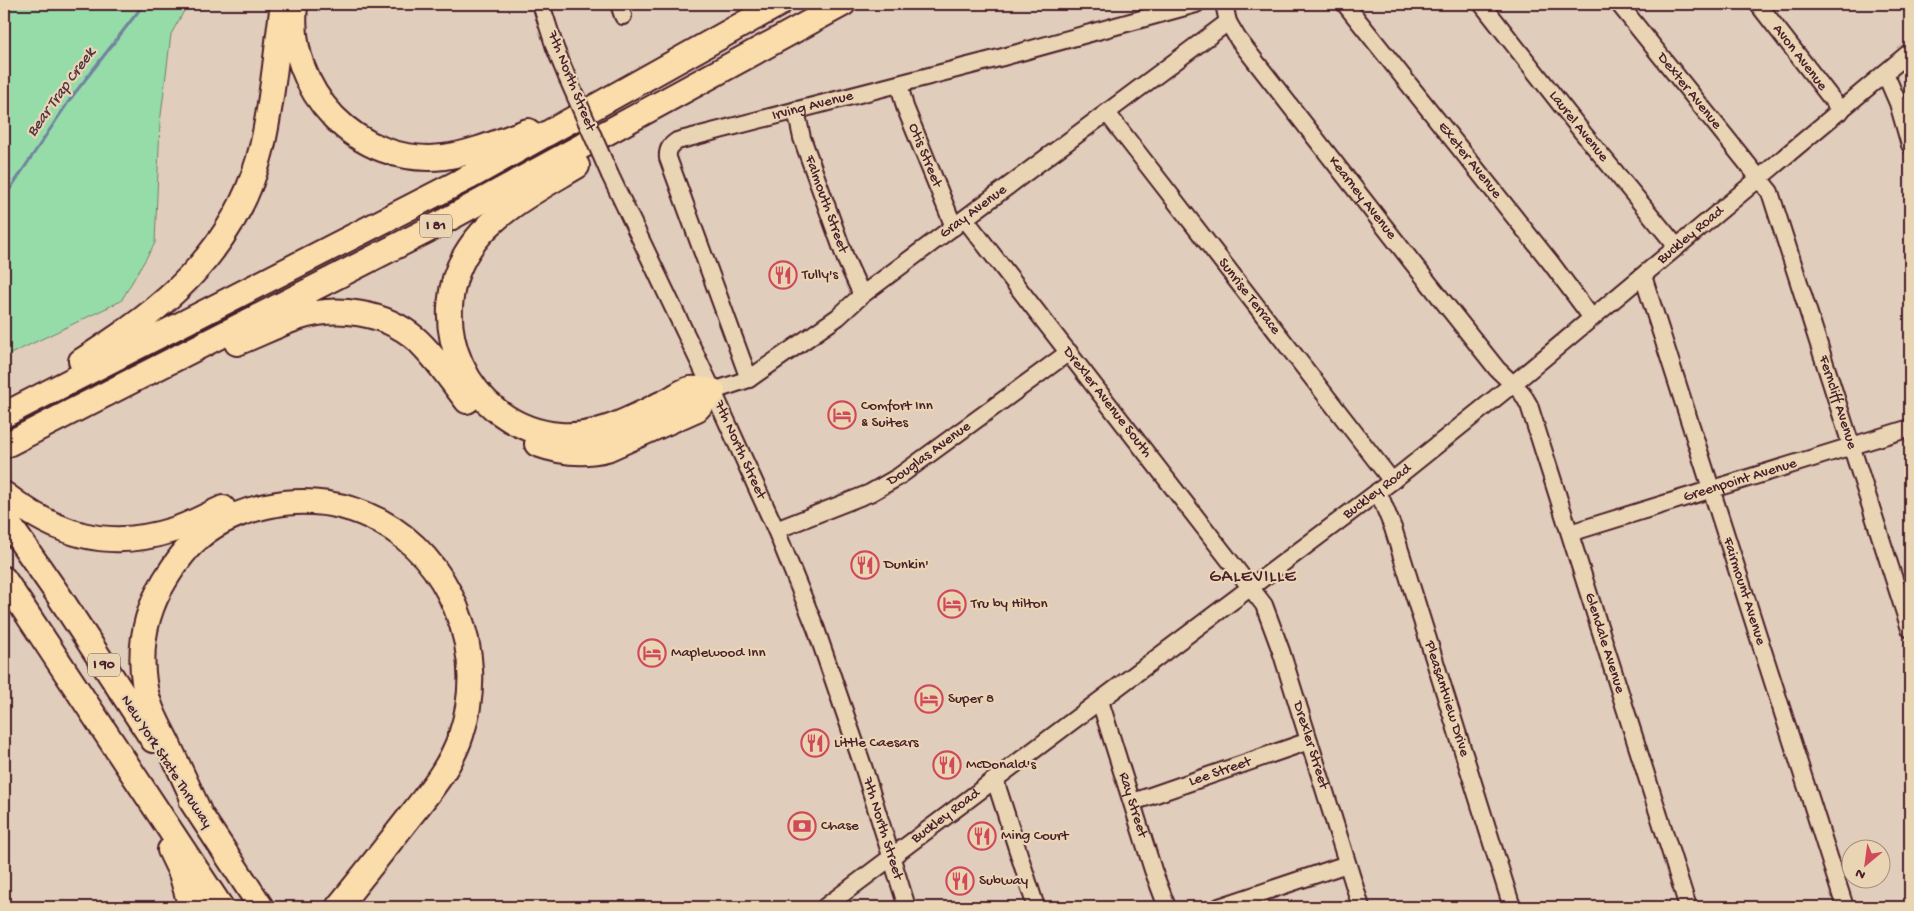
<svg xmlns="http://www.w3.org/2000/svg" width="1914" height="911" font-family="'Gochi Hand',sans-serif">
<rect width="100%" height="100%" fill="#e0cdbb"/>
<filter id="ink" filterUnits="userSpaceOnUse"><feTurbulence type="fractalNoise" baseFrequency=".02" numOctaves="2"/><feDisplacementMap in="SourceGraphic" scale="10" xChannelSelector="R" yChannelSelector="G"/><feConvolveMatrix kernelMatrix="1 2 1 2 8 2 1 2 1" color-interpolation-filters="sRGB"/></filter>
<g filter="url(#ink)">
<!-- green -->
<path fill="#96dca9" stroke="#707e6a" d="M4,4H188L171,34L160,123L155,243L121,301L4,357Z"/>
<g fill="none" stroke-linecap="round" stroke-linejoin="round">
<!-- stream -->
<path stroke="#71839e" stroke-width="3" d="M4,198L71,98L144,4"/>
<!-- minor casing -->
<g stroke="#4a1f2b" stroke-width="20">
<g id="minor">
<path d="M541,4L555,48L567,77"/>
<path d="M619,4L623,16"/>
<path id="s1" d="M1224,4L1228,22L1238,39L1412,262L1497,369L1522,393L1529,405L1688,907"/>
<path id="s2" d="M1345,4L1551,263L1592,318"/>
<path id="s3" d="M1482,4L1583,133L1677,247"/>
<path id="s4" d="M1619,4L1770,192L1910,629"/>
<path id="s5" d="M1758,4L1841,111"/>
<path d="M1885,73L1898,103L1910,145"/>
<path id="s6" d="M899,84L905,107L954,227"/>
<path id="s7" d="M796,110L802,138L846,260L862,295"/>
<path id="s8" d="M1107,113L1392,481"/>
<path id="s9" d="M610,175L713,391L776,530L816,629L863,766L907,907"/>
<path id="s10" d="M965,219L1264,605L1281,651L1361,907"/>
<path id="s11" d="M1643,276L1845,907"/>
<path id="s12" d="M749,379L668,158C667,149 671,145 677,141L1003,57L1196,4"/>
<path id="s13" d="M713,391L749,379L838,317L862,295L1228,22"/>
<path id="s14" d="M1378,491L1393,528L1512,907"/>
<path id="s15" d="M776,530L870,493L898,477L1069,352"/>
<path id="s16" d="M1570,533L1910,428"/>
<path id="s17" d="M1100,701L1153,870L1167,907"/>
<path d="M995,780L1036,907"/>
<path id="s18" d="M1133,802L1309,741"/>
<path id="s19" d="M825,907L1392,481L1513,384L1910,52"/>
<path d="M1219,907L1347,864"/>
</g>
</g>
<!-- highway casing -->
<g stroke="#4a1f2b" stroke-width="28">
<path id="highway" d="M295,6C286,91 358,167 444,157C474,153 500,141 528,131
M577,166C542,187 499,209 474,242C417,317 467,428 560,435C598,438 633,417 667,401C674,398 683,390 690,389C697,388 706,391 713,391
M237,343C257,335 277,325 297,318C336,305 385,312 416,339C436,357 451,381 467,401
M81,361C93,354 104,346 116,338C186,291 242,231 262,147C273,100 276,51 283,4
M4,415L473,175L779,4
M537,444C559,452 584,455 607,449L697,409L713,391
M4,446L428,230L843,4
M4,494C57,535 107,551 173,530C190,525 207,515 223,508
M4,517L59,596L153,740
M4,579L221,907
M192,802L261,907
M200,814C190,791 179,768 168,744C158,724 147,705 144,682C139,646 146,611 165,580C173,567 182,553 194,542C213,523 240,512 266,506C348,488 425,531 456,608C473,649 475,693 461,735C450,769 425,797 404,824C382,852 360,880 338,907
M170,850L181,873L191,907"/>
</g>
<!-- minor -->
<use href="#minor" stroke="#e9d5b3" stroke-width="16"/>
<!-- highway -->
<use href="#highway" stroke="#faddab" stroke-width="24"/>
<!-- minor-bridge casing -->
<g stroke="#4a1f2b" stroke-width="20" stroke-linecap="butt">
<path id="minor-bridge" d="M567,77L610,175"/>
</g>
<!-- minor-bridge -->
<use href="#minor-bridge" stroke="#e9d5b3" stroke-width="16"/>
</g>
</g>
<!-- icons -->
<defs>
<g id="restaurant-ring" transform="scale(1.4375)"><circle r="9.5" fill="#e9d5b3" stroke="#d1495b" stroke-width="1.5"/><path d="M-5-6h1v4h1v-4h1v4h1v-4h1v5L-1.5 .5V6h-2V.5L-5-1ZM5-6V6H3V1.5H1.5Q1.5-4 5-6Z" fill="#d1495b"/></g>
<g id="hotel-ring" transform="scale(1.4375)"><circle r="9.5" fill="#e9d5b3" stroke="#d1495b" stroke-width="1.5"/><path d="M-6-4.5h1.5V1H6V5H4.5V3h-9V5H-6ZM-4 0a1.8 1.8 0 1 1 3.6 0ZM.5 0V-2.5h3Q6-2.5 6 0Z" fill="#d1495b"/></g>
<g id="bank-ring" transform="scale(1.4375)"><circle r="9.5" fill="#e9d5b3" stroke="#d1495b" stroke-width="1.5"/><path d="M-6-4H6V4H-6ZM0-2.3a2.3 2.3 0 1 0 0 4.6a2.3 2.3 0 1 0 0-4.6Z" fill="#d1495b"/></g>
</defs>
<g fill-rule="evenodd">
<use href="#restaurant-ring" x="783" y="275"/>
<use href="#hotel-ring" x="842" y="415"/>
<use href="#restaurant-ring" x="865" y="565"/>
<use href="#hotel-ring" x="952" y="604"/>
<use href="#hotel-ring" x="652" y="653"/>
<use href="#hotel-ring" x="929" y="699"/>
<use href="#restaurant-ring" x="815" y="743"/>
<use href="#restaurant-ring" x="947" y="765"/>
<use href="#bank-ring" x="802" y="826"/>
<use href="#restaurant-ring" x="982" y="836"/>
<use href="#restaurant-ring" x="960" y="881"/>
</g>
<g text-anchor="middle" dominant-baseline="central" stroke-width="4.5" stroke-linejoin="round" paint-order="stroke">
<!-- shield labels -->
<g fill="#e9d5b3" stroke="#7a5654" stroke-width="1">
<rect x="420" y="214.5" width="32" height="23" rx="4"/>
<rect x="88" y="653.5" width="32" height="23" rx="4"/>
</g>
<g font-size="14" font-weight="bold" fill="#4a1f2b">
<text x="436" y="226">I 81</text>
<text x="104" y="665">I 90</text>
</g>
<!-- street labels -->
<g font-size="15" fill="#4a1f2b" stroke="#e9d5b3">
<text stroke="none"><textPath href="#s5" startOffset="68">Avon Avenue</textPath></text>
<text transform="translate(571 81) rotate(68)">7th North Street</text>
<text stroke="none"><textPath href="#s4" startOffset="112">Dexter Avenue</textPath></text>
<text stroke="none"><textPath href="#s12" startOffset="396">Irving Avenue</textPath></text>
<text stroke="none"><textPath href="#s3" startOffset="156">Laurel Avenue</textPath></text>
<text stroke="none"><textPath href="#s6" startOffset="76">Otis Street</textPath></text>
<text stroke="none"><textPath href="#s2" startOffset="200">Exeter Avenue</textPath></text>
<text stroke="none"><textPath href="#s1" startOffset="240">Kearney Avenue</textPath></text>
<text stroke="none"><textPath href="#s7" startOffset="99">Falmouth Street</textPath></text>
<text stroke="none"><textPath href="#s13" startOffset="318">Gray Avenue</textPath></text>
<text stroke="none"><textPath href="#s19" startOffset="1096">Buckley Road</textPath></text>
<text stroke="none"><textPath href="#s8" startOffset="232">Sunrise Terrace</textPath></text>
<text stroke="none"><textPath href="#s4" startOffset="462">Ferncliff Avenue</textPath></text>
<text stroke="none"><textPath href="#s10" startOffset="232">Drexler Avenue South</textPath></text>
<text stroke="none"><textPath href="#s9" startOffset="304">7th North Street</textPath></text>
<text stroke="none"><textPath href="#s15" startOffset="172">Douglas Avenue</textPath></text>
<text stroke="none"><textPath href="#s16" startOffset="178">Greenpoint Avenue</textPath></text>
<text stroke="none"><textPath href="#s19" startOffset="691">Buckley Road</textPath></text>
<text stroke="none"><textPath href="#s11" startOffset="331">Fairmount Avenue</textPath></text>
<text stroke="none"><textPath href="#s1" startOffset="756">Glendale Avenue</textPath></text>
<text stroke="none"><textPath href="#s14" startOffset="219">Pleasantview Drive</textPath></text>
<text stroke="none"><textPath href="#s10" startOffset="636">Drexler Street</textPath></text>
<text transform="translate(166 762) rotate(57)">New York State Thruway</text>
<text stroke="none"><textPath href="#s18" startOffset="92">Lee Street</textPath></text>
<text stroke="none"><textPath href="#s17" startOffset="109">Ray Street</textPath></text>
<text stroke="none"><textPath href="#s19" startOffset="151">Buckley Road</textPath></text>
<text stroke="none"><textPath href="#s9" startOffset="709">7th North Street</textPath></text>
</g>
<!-- poi labels -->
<g font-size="15" fill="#4a1f2b" stroke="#e9d5b3" text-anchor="start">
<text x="802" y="275">Tully's</text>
<text x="861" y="406">Comfort Inn<tspan x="861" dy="17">&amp; Suites</tspan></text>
<text x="884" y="565">Dunkin'</text>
<text x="971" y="604">Tru by Hilton</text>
<text x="671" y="653">Maplewood Inn</text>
<text x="948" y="699">Super 8</text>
<text x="834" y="743">Little Caesars</text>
<text x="966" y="765">McDonald's</text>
<text x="821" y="826">Chase</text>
<text x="1001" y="836">Ming Court</text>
<text x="979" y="881">Subway</text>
</g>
<!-- water labels -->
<g font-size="16" font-style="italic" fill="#543848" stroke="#e9d5b3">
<text transform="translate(62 93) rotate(-54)">Bear Trap Creek</text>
</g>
<!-- quarter labels -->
<g font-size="18" letter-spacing="1" fill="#4a1f2b" stroke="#e9d5b3">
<text x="1253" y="577">GALEVILLE</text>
</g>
</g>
<!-- margin -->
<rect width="1914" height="911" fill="none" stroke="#e9d5b3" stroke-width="20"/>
<rect x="10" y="10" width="1894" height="891" fill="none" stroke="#4a1f2b" stroke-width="2" filter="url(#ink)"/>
<!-- north arrow -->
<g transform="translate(1866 864) rotate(209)"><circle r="24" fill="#e9d5b3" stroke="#a98c7d"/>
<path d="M0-4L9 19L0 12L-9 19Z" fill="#d1495b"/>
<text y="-8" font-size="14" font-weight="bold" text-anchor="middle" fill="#4a1f2b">N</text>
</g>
</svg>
